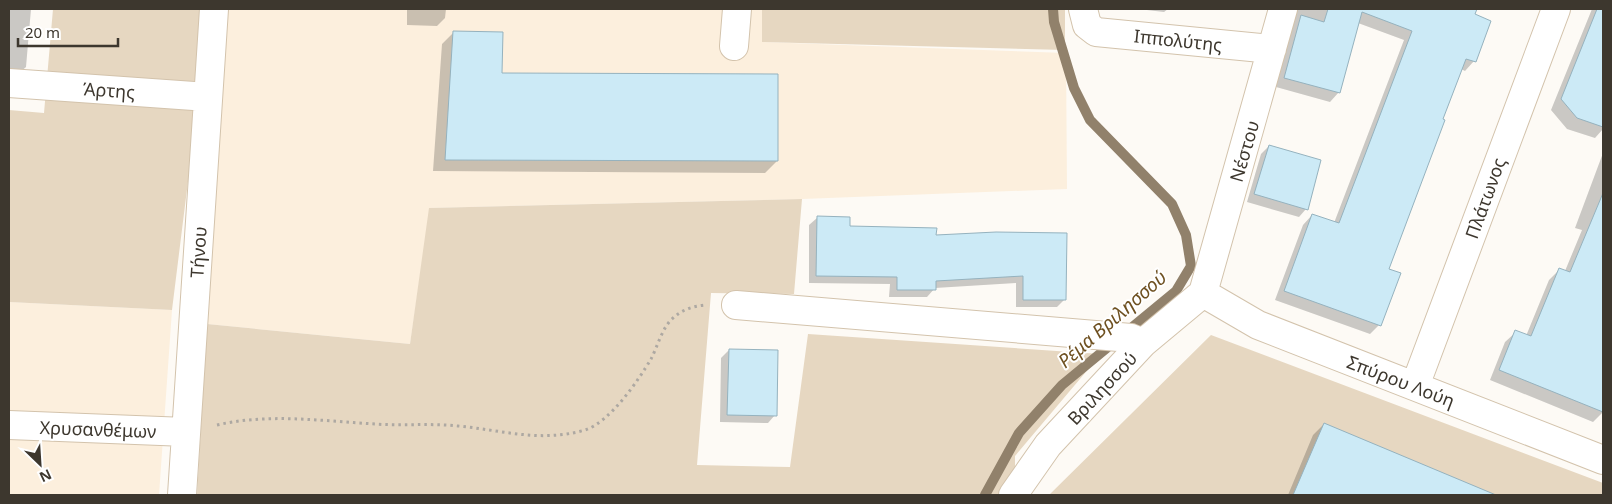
<svg xmlns="http://www.w3.org/2000/svg" width="1612" height="504" font-family="'Noto Sans',sans-serif">
<rect width="100%" height="100%" fill="#fdfaf5"/>
<!-- built -->
<path fill="#fcefdd" d="M226,9H762V42L1066,53L1067,189L802,199L430,208L410,344L207,324Z
M9,302L172,310L159,495H9Z"/>
<!-- green -->
<path fill="#e6d7c1" d="M53,9H203L196,117L172,310L9,302V110L44,113Z
M762,9H1065V50L762,42Z
M802,199L794,294L711,293L697,465L790,467L808,334L1101,354L1015,456V479L1003,495H197L207,324L410,344L429,208Z
M1211,335L1603,483V495H1049Z"/>
<!-- shadow -->
<path fill="#0003" d="M9,9H31L26,67L18,74H9Z
M407,9H446L445,18L437,26L407,25Z
M1138,9H1168L1164,12Z
M1297,9H1475L1473,15L1474,61L1465,71L1461,69L1387,270L1379,325L1370,334L1275,300L1303,225L1312,215L1334,223L1404,40L1358,23L1339,92L1330,102L1276,87Z
M1592,9H1603V129L1595,138L1567,129L1551,110Z
M454,32L501,75L777,161L765,173L433,171L442,44Z
M1269,146L1306,209L1299,217L1247,202L1261,154Z
M1603,153V412L1593,422L1490,380L1505,342L1516,332L1526,336L1549,280L1560,269L1565,271L1582,230L1575,228Z
M817,218L849,228L935,236L996,233L1065,299L1057,307H1016V283L935,288L927,297H889L890,284L809,283V225Z
M729,350L775,415L768,423L720,422L721,358Z
M1324,424L1493,495H1288L1313,435Z"/>
<g fill="none" stroke-linecap="round" stroke-linejoin="round">
<!-- stream -->
<path stroke="#91816b" stroke-width="10" d="M985,495L1019,433L1062,385L1176,291L1191,266L1186,235L1172,204L1090,120L1074,88L1054,22L1053,9"/>
</g>
<!-- building -->
<path fill="#cceaf6" stroke="#95b2be" d="M1328,9H1477L1475,14L1491,21L1476,62L1466,59L1443,119L1445,120L1389,269L1401,273L1381,326L1284,291L1312,214L1339,223L1412,31L1362,12L1340,93L1284,78L1301,15L1324,22Z
M1597,9H1603V127L1577,118L1561,99Z
M453,31L503,32L502,73L778,74V161L445,160Z
M1269,145L1321,160L1308,210L1254,194Z
M1603,193V412L1499,370L1515,330L1531,336L1559,268L1570,272Z
M817,216L850,217V226L937,228L936,235L996,232L1067,233L1066,300H1023V276L936,281V290H897V277L816,276Z
M729,349L778,350L777,416L727,415Z
M1324,423L1496,495H1293Z"/>
<g fill="none" stroke-linecap="round" stroke-linejoin="round">
<!-- minor casing -->
<g stroke="#d3c3ac" stroke-width="30">
<path id="minor" d="M1083,9L1087,25L1096,32L1272,49
M734,46L737,9
M9,83L208,97
M1203,293L1258,325L1603,460
M1203,293L1283,9
M736,305L1131,338L1143,343
M1415,386L1556,9
M9,425L186,432
M182,495L214,9
M1013,495L1048,445L1143,343L1203,293"/>
</g>
<!-- path -->
<path stroke="#ada8a2" stroke-width="3" stroke-dasharray="2.5 4" stroke-linecap="butt" d="M217,425C269,413 322,421 375,424C402,426 430,423 458,426C502,430 540,443 585,430C610,422 638,381 651,359C657,348 662,328 672,319C681,310 693,306 705,305"/>
<!-- minor -->
<use href="#minor" stroke="#fff" stroke-width="28"/>
</g>
<g text-anchor="middle" dominant-baseline="central" stroke-width="4" stroke-linejoin="round" paint-order="stroke">
<!-- street labels -->
<g font-size="18" fill="#3d372e" stroke="#fff">
<text transform="translate(1178 40) rotate(6)">Ιππολύτης</text>
<text transform="translate(109 90) rotate(4)">Άρτης</text>
<text transform="translate(1244 151) rotate(-74)">Νέστου</text>
<text transform="translate(1485 198) rotate(-70)">Πλάτωνος</text>
<text transform="translate(198 252) rotate(-86)">Τήνου</text>
<text transform="translate(1401 381) rotate(21)">Σπύρου Λούη</text>
<text transform="translate(1102 388) rotate(-47)">Βριλησσού</text>
<text transform="translate(98 429) rotate(2)">Χρυσανθέμων</text>
</g>
<!-- water labels -->
<g font-size="19" font-style="italic" fill="#6e5020" stroke="#fff">
<text transform="translate(1112 319) rotate(-41)">Ρέμα Βριλησσού</text>
</g>
</g>
<!-- border -->
<rect width="1612" height="504" fill="none" stroke="#3d372e" stroke-width="20"/>
<!-- north arrow -->
<g transform="translate(40 464) rotate(155)" stroke="#ffffff" stroke-width="4" paint-order="stroke">
<path d="M0-4L9 19L0 12L-9 19Z" fill="#3d372e"/>
<text y="-8" font-size="14" font-weight="bold" text-anchor="middle" fill="#3d372e">N</text>
</g>
<!-- scale -->
<path d="M18 38v8h100v-8" fill="none" stroke="#3d372e" stroke-width="2.5"/>
<text x="25" y="38" font-size="15" fill="#3d372e" stroke="#ffffff" stroke-width="4" paint-order="stroke">20 m</text>
</svg>
